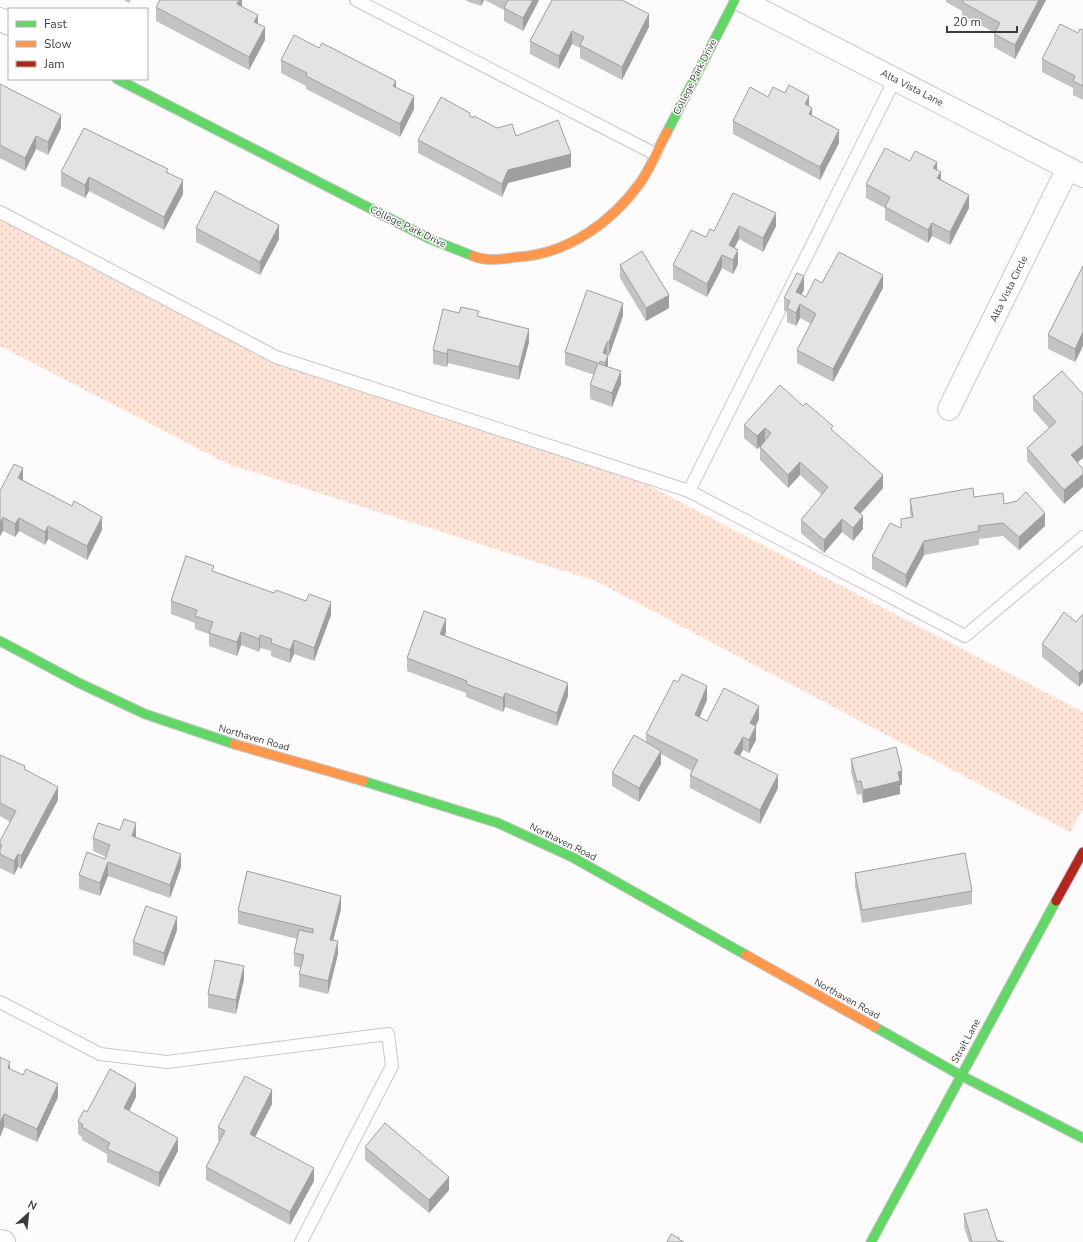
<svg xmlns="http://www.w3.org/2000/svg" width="1083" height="1242" font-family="'Nunito Sans',sans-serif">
<defs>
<pattern id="grass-dots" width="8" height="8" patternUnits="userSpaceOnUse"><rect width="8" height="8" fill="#fde4d7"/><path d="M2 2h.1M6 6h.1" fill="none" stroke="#dac4b9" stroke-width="1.8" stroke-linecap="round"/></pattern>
</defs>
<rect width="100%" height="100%" fill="#fefbfc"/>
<!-- grass -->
<path fill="url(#grass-dots)" d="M0,218L272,360L642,482L1083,712V809L1070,832L596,581L228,464L0,346Z"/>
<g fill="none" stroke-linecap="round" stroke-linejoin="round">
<!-- lane casing -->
<g stroke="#cac7c8" stroke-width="14">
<path id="lane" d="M356,0L655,154
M0,212L276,357L689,491L895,79
M689,491L965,636L1083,537
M0,1002L100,1054L167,1062L388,1034L392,1066L301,1242"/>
</g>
<!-- street casing -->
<g stroke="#cac7c8" stroke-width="24">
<path id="street" d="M741,0L1083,176
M0,19L9,24
M949,409L1068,168
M0,1241L4,1242"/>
</g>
<!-- fast casing -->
<g stroke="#cac7c8" stroke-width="11">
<path id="fast" d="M117,79L430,239L473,256
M667,132L735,0
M0,641L79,683L145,714L234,744
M363,781L498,823L572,857L746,955
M875,1027L960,1075L1083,1138
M871,1242L1056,901"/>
</g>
<!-- slow casing -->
<g stroke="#cac7c8" stroke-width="11">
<path id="slow" d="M473,256C488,262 501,259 518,257C567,254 611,223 640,183C651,168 658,148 667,132
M234,744L363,781
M746,955L875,1027"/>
</g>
<!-- jam casing -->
<g stroke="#cac7c8" stroke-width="11">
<path id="jam" d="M1056,901L1083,852"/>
</g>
<!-- lane -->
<use href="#lane" stroke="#fffeff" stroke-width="12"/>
<!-- street -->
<use href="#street" stroke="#fffeff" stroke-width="22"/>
<!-- fast -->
<use href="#fast" stroke="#63d668" stroke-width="9"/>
<!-- slow -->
<use href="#slow" stroke="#ff974d" stroke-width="9"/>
<!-- jam -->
<use href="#jam" stroke="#b3261e" stroke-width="9"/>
</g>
<!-- wall -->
<path fill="#c5c2c3" d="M124,0H131L129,3Z
M242,0V7L258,24L265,40L249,70L156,21V7Z
M465,0H484L481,6L469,2Z
M485,0H539L523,31L504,21V10Z
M552,0L649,27L622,80L580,58V48L572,44L559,69L530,54V41Z
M946,0H1046L1015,59L994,47V34L995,33L962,15V11L946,2Z
M1083,30V100L1073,95V88L1042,72V59L1078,33Z
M319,48L396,87L414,109L400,137L306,89V86L281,73V60Z
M0,84L61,128L48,155L36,149L25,171L0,158Z
M768,97L809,107L812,116L839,143L820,180L733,134V121Z
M470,116L516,136L571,167L508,183L502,197L418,153V140Z
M910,161L937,170L941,180L969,208L950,245L932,236L928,243L885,220V208L866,198V184Z
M61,172H168L183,194L164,230L89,191L85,198L61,186Z
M733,193L776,226L763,252L739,239L734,248L738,264L733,274L722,268L707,297L673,279V265L714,231Z
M196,228L279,239L260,275L196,242Z
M620,265L669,308L646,321L620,278Z
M1083,266V346L1075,362L1048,349V335Z
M822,283L883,288L833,382L797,363V350L811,324L800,318L796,326L787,322V312L784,311V298L804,290L801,295L806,297Z
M459,313L479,316L529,342L519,380L448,363L447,367L433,364V350Z
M623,316L609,356L608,355V367L621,384L612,407L590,399V385L594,375L565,365V352Z
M1062,371L1078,462L1064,504L1027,461V448L1049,428L1033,410V397Z
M744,425L833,432L883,488L860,514L863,529L853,541L842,532L824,553L801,533V520L822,495L800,475L788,488L760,460V447L757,449L744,438Z
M23,480L102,530L87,560L48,539L45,545L19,531L15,537L3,531L0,536V491Z
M974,497L1004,504L1045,526L1019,550L1003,536L979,539V545L924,555L906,588L872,569V556L901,528L911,517L910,513V499Z
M214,571L331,615L314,661L294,654L290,663L271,656V651L260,648L259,652L241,645L237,656L209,646V634L195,629V623L171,614V601Z
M1083,614L1079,687L1042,657V644L1076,622Z
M446,632L445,635L568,696L557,726L505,707L503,712L466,697V693L407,671V658Z
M707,700L699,717L707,721L759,719L756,726V740L749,753L743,750L739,756L778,788L760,824L690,788V775L692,771L661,754V764L639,802L612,786V773L646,742V734Z
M0,755L25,770L58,800L21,869L18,867L14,875L0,868V841L10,822L0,816Z
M851,759L902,785H900V794L863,803L861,794L857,795L851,772Z
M136,837L181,867L170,898L108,876L100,896L79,889V875L105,859L106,857L93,851V838Z
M855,873L972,891V904L862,923L855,886Z
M341,909L333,940L338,954L328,994L299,987V974L301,968L294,966V953L297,939L238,924V911Z
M177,930L164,966L133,955V942Z
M244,979L236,1014L208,1008V994Z
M0,1057L10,1069L58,1097L37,1142L4,1127L0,1137Z
M136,1097L129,1111L178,1151L159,1187L107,1162V1154L82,1140V1137L78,1134V1121L87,1112Z
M272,1104L255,1136L314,1181L290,1225L206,1180V1167L219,1141L218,1140V1127Z
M365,1147L449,1190L429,1213L365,1160Z
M964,1214L997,1240L1004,1242H969L964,1227Z"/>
<!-- shaded-wall -->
<path fill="#a09e9f" d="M239,0H242V9L237,4Z
M481,0H484L481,6Z
M533,0H539L523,31V18Z
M1039,0H1046L1015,59V45Z
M649,14V27L622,80V67Z
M258,15V29L254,22Z
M265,27V40L249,70V57Z
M572,31V44L559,69V56Z
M396,81V95L393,86Z
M414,96V109L400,137V124Z
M809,96V109L805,104Z
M812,108V122L809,114Z
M61,115V128L48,155V142Z
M839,130V143L820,180V167Z
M36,136V149L25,171V158Z
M571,154V167L508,183L502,197V184L508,170Z
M937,162V175L933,168Z
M941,172V185L937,178Z
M89,177V191L85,198V185Z
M183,180V194L164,230V217Z
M969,195V208L950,245V232Z
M776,213V226L763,252V238Z
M932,223V236L928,243V230Z
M279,225V239L260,275V262Z
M739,226V239L729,259V245Z
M738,250V264L733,274V260Z
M722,255V268L707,297V284Z
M883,275V288L833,382V369Z
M804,276V290L796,305V292Z
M669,295V308L646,321V308Z
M623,303V316L609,356V342Z
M800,304V318L796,326V313Z
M529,329V342L519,380V367Z
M1083,332V346L1075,362V349Z
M607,342V355L603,353Z
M448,349V363L447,367V354Z
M608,355V368L605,376V363Z
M621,371V384L612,407V393Z
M765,428V442L757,449V436Z
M1083,445V458L1071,468V455Z
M800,462V475L788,488V475Z
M23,468V481L18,478Z
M1083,474V487L1064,504V490Z
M883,475V488L854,521V508Z
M1045,513V526L1019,550V537Z
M863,516V529L853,541V528Z
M3,517V531L0,536V523Z
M102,517V530L87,560V546Z
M19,518V531L15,537V524Z
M842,519V532L824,553V540Z
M48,526V539L45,545V532Z
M924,541V555L906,588V575Z
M331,602V615L314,661V648Z
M446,619V632L440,647V634Z
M241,632V645L237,656V642Z
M260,635V648L259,652V639Z
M294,640V654L290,663V650Z
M1083,669V682L1079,687V673Z
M568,683V696L557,726V713Z
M707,686V700L695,728V715Z
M505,693V707L503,712V698Z
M759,706V719L750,736V723Z
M756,726V740L749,753V740Z
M743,737V750L734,766V753Z
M661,751V764L639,802V788Z
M902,771V785H900V794L863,803V790L898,772Z
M778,775V788L760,824V810Z
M58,787V800L21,869V856Z
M136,823V837L132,849V836Z
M18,854V867L14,875V861Z
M181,854V867L170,898V885Z
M108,862V876L100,896V883Z
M341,896V909L330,953V940Z
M177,917V930L164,966V953Z
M338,941V954L328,994V981Z
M244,966V979L236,1014V1000Z
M10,1062V1075L8,1068Z
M58,1084V1097L37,1142V1129Z
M136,1084V1097L124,1121V1108Z
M272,1090V1104L250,1147V1134Z
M4,1114V1127L0,1137V1123Z
M178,1138V1151L159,1187V1173Z
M314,1168V1181L290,1225V1212Z
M449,1177V1190L429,1213V1200Z"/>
<!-- building -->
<path fill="#e5e2e3" stroke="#a09e9f" d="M160,0H239L237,4L258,15L254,22L265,27L249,57L156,7Z
M508,0H533L523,18L504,8Z
M552,0H622L649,14L622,67L580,45L584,37L572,31L559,56L530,41Z
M963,0H1039L1015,45L994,34L1000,23L962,2Z
M1060,24L1078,33L1080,29L1083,30V86L1073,81L1075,76L1042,59Z
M294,35L319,48L322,43L396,81L393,86L414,96L400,124L306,76L307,73L281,60Z
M0,84L61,115L48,142L36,136L25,158L0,145Z
M789,85L809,96L805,104L812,108L809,114L839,130L820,167L733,121L750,87L768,97L773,87L785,93Z
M441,97L470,113L469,115L473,118L474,116L497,128L512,124L516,136L558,120L571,154L508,170L502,184L418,140Z
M84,128L168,169L166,172L183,180L164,217L89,177L85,185L61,172Z
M885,148L910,161L915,151L937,162L933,168L941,172L937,178L969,195L950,232L932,223L928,230L885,207L890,197L866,184Z
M215,191L279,225L260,262L196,228Z
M733,193L776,213L763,238L739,226L729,245L738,250L733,260L722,255L707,284L673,265L691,230L706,237L710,229L714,231Z
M642,251L669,295L646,308L620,265Z
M839,252L883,275L833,369L797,350L816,314L800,304L796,313L787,308L790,301L784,298L797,273L804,276L796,292L806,297L815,279L822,283Z
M1083,266V332L1075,349L1048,335Z
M587,290L623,303L609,342H607L603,353L608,355L605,363L600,361L599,364L621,371L612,393L590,385L598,363L565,352Z
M461,307L479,311L477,316L529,329L519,367L448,349L447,354L433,350L443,309L459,313Z
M1062,371L1083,394V445L1071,455L1083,469V474L1064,490L1027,448L1056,422L1033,397Z
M780,385L803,406L806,403L833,426L831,429L883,475L854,508L863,516L853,528L842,519L824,540L801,520L828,487L800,462L788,475L760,447L771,433L765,428L757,436L744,425Z
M14,464L23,468L18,478L72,506L74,501L102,517L87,546L48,526L45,532L19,518L15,524L3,517L0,523V491Z
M973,488L974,497L1003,493L1004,504L1017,501L1026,492L1045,513L1019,537L1003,523L978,526L979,531L924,541L906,575L872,556L890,523L901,528V519L913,517L910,499Z
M186,556L214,566L212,571L274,593L276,590L306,601L309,594L331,602L314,648L294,640L290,650L271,643L272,639L260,635L259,639L241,632L237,642L209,633L213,622L195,616L197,610L171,601Z
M424,611L446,619L440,634L568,683L557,713L505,693L503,698L466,684L467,681L407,658Z
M1064,612L1076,622L1083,614V669L1079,673L1042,644Z
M682,674L707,686L695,715L707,721L724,688L759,706L750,723L756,726L749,740L743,737L734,753L778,775L760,810L690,775L698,760L646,734L674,680L678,682Z
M634,735L661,751L639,788L612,773Z
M896,747L902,771L898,772L900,781L863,790L861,781L857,782L851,759Z
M0,755L25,766L24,769L58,787L21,856L18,854L14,861L0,854V849L2,845L0,844V841L16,811L0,803Z
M124,819L136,823L132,836L181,854L170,885L108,862L100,883L79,875L87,852L105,859L110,845L93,838L98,823L120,830Z
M965,853L972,891L862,910L855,873Z
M247,871L341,896L330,940L338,941L328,981L299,974L304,955L294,953L299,930L313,933V929L238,911Z
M146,906L177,917L164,953L133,942Z
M215,960L244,966L236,1000L208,994Z
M0,1057L10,1062L8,1068L23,1075L26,1069L58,1084L37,1129L4,1114L0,1123Z
M110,1069L136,1084L124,1108L178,1138L159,1173L107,1149L110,1143L82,1127L83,1125L78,1121L84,1110L87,1112Z
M245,1076L272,1090L250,1134L314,1168L290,1212L206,1167L225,1131L218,1127Z
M385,1123L449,1177L429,1200L365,1147Z
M987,1209L997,1240L1004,1242H972L964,1214Z
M671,1234L679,1238L678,1239L684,1242H667Z"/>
<g text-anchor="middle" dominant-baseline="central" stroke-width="3" stroke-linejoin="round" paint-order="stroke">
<!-- street labels -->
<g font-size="10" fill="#3f3c3d" stroke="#fff">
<text transform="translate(695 77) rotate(-63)">College Park Drive</text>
<text transform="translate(912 88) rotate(27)">Alta Vista Lane</text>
<text transform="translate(408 227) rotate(26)">College Park Drive</text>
<text transform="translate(1009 289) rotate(-64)">Alta Vista Circle</text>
<text transform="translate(254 738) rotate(16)">Northaven Road</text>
<text transform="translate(563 842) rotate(26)">Northaven Road</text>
<text transform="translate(847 999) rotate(29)">Northaven Road</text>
<text transform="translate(966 1041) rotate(-61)">Strait Lane</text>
</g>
</g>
<!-- legend -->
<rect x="8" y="8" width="140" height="72" fill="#ffffff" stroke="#b2b1b1"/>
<rect x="16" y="21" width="20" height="6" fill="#63d668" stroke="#b2b1b1"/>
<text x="44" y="28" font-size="12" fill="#3f3c3d">Fast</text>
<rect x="16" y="41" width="20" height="6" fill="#ff974d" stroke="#b2b1b1"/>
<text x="44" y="48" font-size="12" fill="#3f3c3d">Slow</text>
<rect x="16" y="61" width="20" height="6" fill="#b3261e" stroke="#b2b1b1"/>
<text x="44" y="68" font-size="12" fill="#3f3c3d">Jam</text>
<!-- north arrow -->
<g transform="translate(28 1214) rotate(27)" stroke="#ffffff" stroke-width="3" paint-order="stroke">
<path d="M0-3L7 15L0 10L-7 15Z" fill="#3f3c3d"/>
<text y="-6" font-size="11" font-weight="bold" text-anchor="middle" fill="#3f3c3d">N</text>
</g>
<!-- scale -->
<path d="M947 26v6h70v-6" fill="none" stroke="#3f3c3d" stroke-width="2"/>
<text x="953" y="26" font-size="12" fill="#3f3c3d" stroke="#ffffff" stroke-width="3" paint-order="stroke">20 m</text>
</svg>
